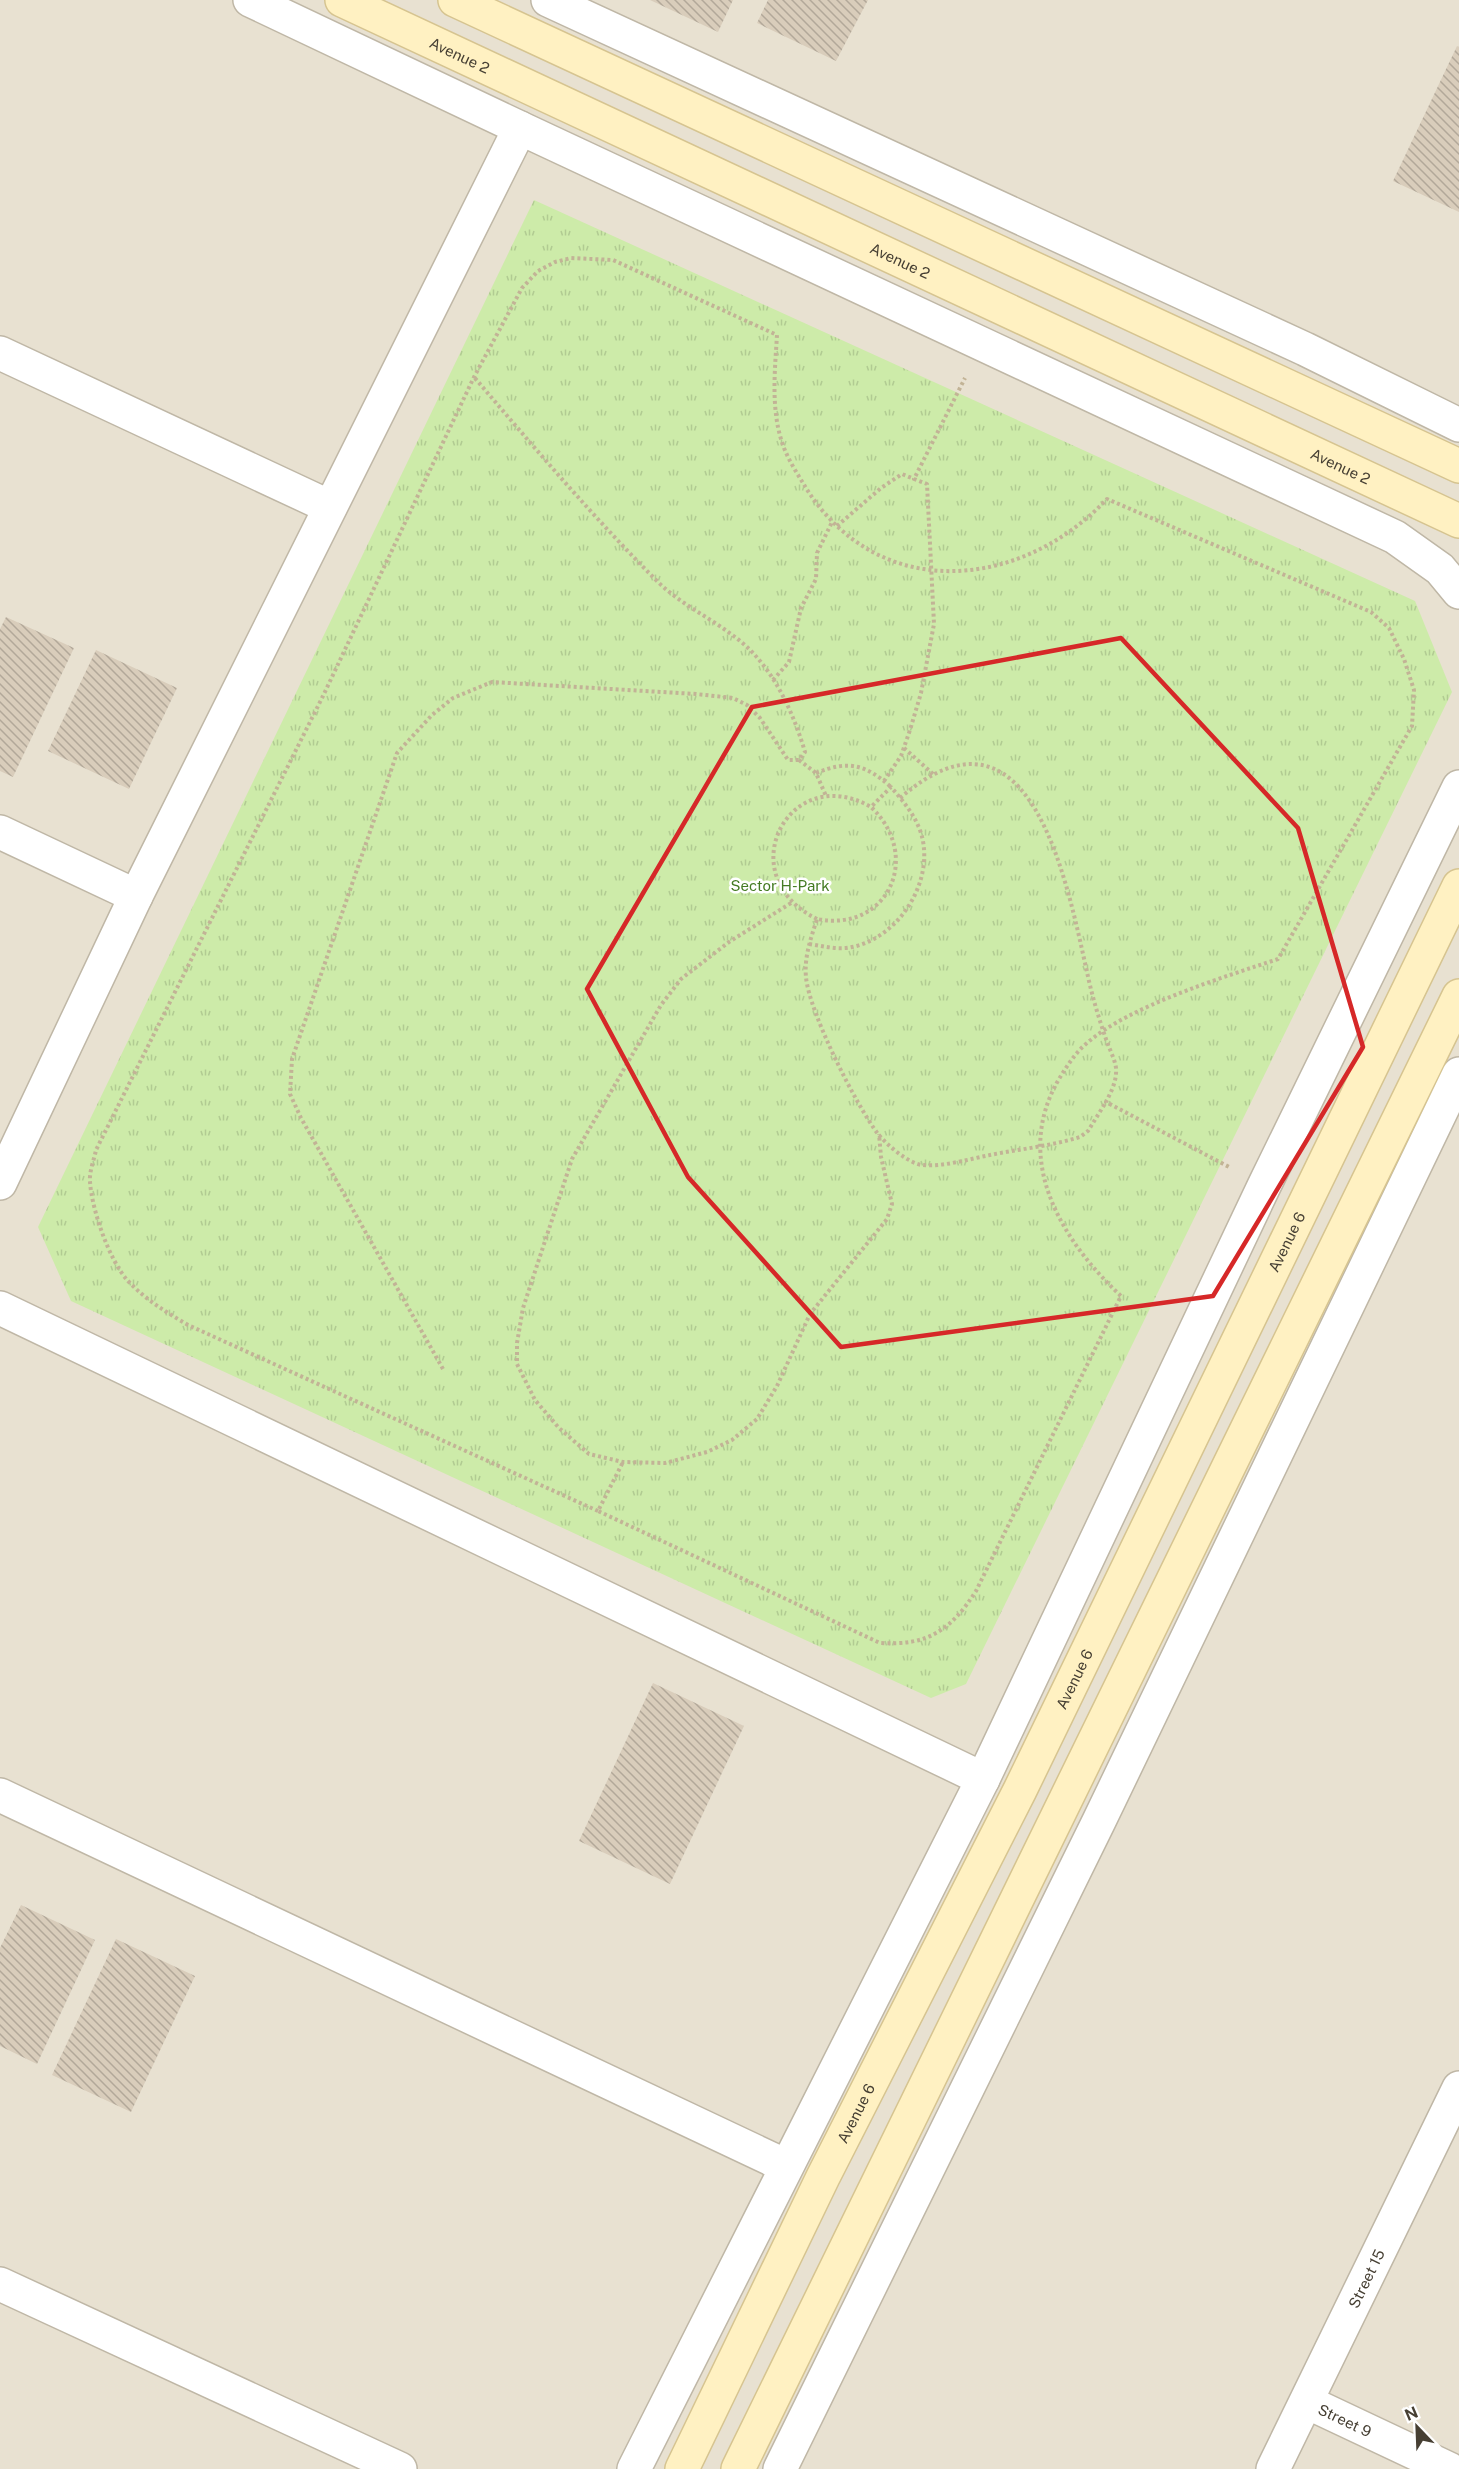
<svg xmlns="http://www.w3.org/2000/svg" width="1459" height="2469" font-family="'Public Sans',sans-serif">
<defs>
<pattern id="grass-tufts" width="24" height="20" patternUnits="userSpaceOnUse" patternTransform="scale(1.5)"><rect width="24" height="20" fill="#cdeba9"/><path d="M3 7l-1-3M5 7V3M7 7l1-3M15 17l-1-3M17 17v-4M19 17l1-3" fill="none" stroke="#b1cb92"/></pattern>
<pattern id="building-back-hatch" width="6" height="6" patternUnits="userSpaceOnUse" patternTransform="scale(1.5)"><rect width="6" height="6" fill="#d9cdbb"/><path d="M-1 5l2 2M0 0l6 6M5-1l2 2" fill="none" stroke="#b2a899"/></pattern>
</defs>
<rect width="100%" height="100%" fill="#f3efe4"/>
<!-- residential -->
<path fill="#e8e1d1" d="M0,0H1459V2469H0Z"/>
<!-- grass -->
<path fill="url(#grass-tufts)" d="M534,200L1415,601L1452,692L966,1684L931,1698L71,1301L38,1227Z"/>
<!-- building -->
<path fill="url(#building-back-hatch)" d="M650,0H733L718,32Z
M768,0H868L836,61L757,23Z
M1457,46L1459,47V212L1393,181Z
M6,617L74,648L13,777L0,771V629Z
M96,650L177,688L129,789L48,751Z
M653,1683L744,1726L670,1884L579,1841Z
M21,1905L95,1940L37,2064L0,2046V1948Z
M116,1939L195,1976L131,2112L52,2075Z"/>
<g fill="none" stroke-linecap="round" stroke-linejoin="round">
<!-- street casing -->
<g stroke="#bfb7a6" stroke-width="36">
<g id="street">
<path d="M548,0L1305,349L1459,425"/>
<path d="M520,128L1395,537L1440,569L1459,592"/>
<path d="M0,353L330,507"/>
<path d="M0,832L136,896"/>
<path d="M0,1183L136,896L520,128L250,0"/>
<path d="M0,1308L983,1779"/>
<path d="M0,1795L786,2166"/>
<path d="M0,2284L400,2469"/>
<path id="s1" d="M1307,2402L1449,2469"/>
<path d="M634,2469L983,1779L1264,1186L1459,787"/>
<path d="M780,2469L1099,1821L1459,1074"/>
<path id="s2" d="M1273,2469L1459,2088"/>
</g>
</g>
<!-- secondary casing -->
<g stroke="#d6c490" stroke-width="36">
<g id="secondary">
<path id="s3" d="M342,0L1459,521"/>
<path d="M455,0L1459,466"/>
<path id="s4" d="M682,2469L823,2177L1020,1790L1459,886"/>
<path d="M738,2469L1459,996"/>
</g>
</g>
<!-- path -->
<path stroke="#c2b396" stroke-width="4" stroke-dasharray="3 3" stroke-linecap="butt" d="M837,526L881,488L902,474L914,479
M773,680L789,662L801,608L816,579L817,553L832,522
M904,748L933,774
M799,760L816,773L826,796
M816,773C848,760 865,764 891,787
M884,781L901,756L910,730L921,693L934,624L927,484L914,479L965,378
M900,798C1031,685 1067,883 1087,972C1092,996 1099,1019 1107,1042C1110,1050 1115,1060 1116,1068C1117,1081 1111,1092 1106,1102L1231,1168
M791,903L729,942L681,979L661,1005L572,1159L523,1308L517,1343V1364L535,1400L559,1428L589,1454L623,1462L665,1463L707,1452L732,1440L757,1419L777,1386L810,1314L887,1219L892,1204L881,1157L879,1134
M817,919C728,875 790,760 871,807
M809,944C822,946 834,949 846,948C897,942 936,882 921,833C915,815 903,801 891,787L871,807C923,856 888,933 817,919C811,938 804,957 806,977C809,1012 856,1105 878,1134C887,1145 908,1163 922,1165C944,1167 969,1159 990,1155C1020,1149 1051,1146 1080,1137L1088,1131L1106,1102
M443,1369L301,1118L290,1094L292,1059L397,753L432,715L453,698L492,682L696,694L733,698L747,705L760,718L788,760H799L805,752C792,708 770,661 731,634C707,616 679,603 657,581C593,517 533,446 474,377
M598,1511L188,1325C166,1312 146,1300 128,1281C109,1260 92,1210 90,1182C89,1172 94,1160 96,1150L323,696L474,377L522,288L538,271L555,262L571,258L613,260L777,335C775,369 771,406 781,439C786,457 797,473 806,488C879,604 1021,590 1107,499L1371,612L1389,628L1404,659L1414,690L1412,726L1278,959C1224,977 1129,1006 1087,1043C1075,1053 1067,1066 1059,1079C1012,1159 1061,1240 1121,1296L976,1591C951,1630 928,1646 880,1643L598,1511L623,1462"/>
<!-- street -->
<use href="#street" stroke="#fff" stroke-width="33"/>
<!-- secondary -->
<use href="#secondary" stroke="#fff1c2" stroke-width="33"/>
</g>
<!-- marked area -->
<path fill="none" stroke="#d62828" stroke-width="4.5" stroke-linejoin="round" d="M1121,638L1298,828L1363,1047L1213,1296L841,1347L688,1177L587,989L752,707Z"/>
<g text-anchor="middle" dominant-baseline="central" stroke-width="5" stroke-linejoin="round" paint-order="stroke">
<!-- street labels -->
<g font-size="15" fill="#463f33" stroke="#fff">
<text stroke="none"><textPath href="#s3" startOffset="130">Avenue 2</textPath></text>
<text stroke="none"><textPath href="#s3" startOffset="616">Avenue 2</textPath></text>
<text stroke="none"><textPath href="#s3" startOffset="1102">Avenue 2</textPath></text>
<text stroke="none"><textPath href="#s4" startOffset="1368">Avenue 6</textPath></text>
<text stroke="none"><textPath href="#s4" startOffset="882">Avenue 6</textPath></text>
<text stroke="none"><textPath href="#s4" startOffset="396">Avenue 6</textPath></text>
<text stroke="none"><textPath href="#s2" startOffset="212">Street 15</textPath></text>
<text stroke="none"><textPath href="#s1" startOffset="42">Street 9</textPath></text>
</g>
<!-- park labels -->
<g font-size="15" fill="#447b23" stroke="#fff">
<text x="780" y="885">Sector H-Park</text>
</g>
</g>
<!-- north arrow -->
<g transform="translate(1417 2427) rotate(337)" stroke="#ffffff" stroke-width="4.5" paint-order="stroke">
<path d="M0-4.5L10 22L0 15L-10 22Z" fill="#463f33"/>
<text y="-9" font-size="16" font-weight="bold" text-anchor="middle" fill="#463f33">N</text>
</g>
</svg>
